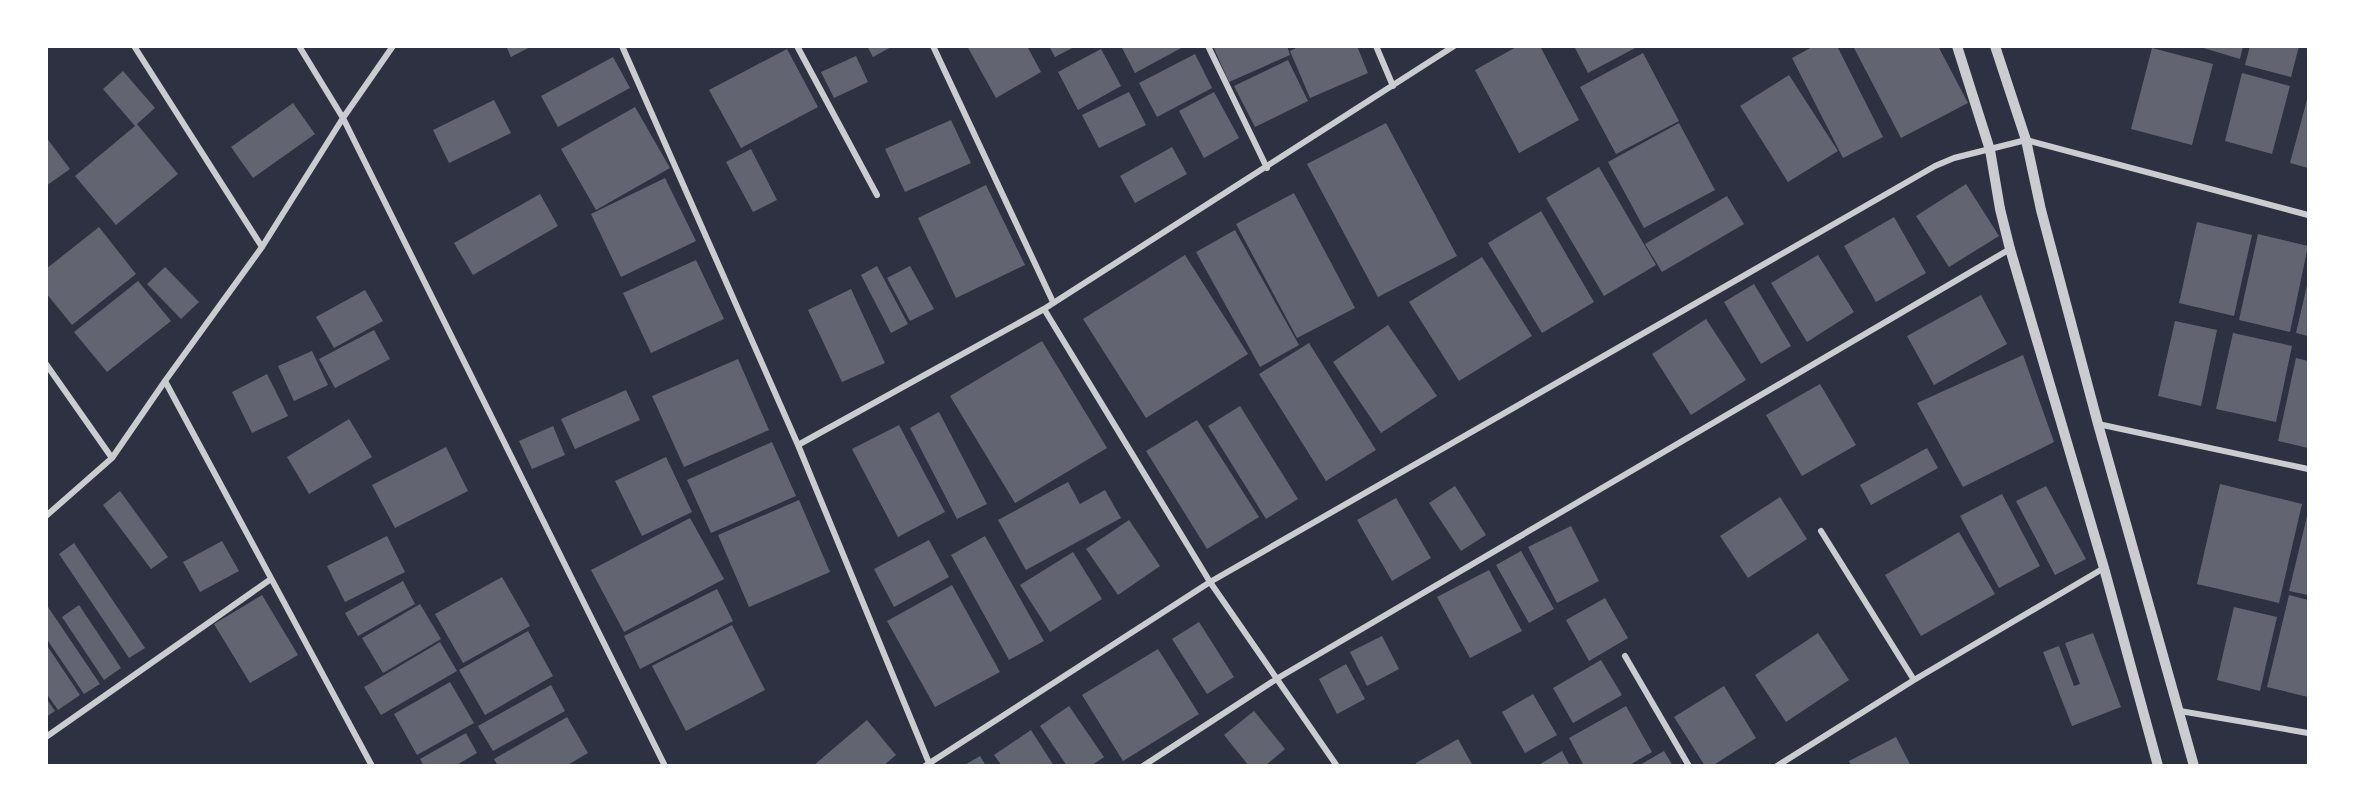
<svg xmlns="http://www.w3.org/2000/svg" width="2355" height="812" font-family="Manrope,sans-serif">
<rect width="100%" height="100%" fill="#2d3142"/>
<!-- building -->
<path fill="#626471" d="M506,46H532L511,57Z
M867,46H893L873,57Z
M967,46H1027L1041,72L996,98Z
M1049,46H1076L1055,57Z
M1121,46H1185L1135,73Z
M1213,46H1287L1290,55L1229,82Z
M1300,46H1357L1368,73L1310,98L1290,51Z
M1518,46H1540L1579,120L1519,153L1475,70Z
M1574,46H1639L1588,73Z
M1814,46H1837L1883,137L1843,158L1792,58Z
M1853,46H1938L1968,103L1901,138Z
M2197,46H2243L2240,59Z
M2250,46H2299L2291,77L2245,65Z
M2152,48L2213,64L2192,145L2131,129Z
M787,49L818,107L741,148L709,90Z
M1101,49L1121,86L1078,110L1058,72Z
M1643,53L1679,121L1616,154L1580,87Z
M1195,54L1212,88L1157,117L1139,83Z
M856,56L868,82L834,98L821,72Z
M613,57L630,88L558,127L541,96Z
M1288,60L1308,101L1255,127L1234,86Z
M123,71L155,108L137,124L178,174L116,225L75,176L135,126L103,89Z
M2242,73L2290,86L2272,154L2225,141Z
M1789,75L1838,151L1788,182L1740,106Z
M1129,92L1146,125L1099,148L1082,115Z
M1214,92L1239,138L1204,158L1179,111Z
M2308,96V168L2290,163Z
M494,100L511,133L449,163L433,130Z
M293,103L315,134L253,178L231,147Z
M635,107L670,168L596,210L561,149Z
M951,120L971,163L905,192L885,149Z
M1386,123L1457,256L1378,297L1307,164Z
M1679,123L1715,190L1644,228L1608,162Z
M46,137L70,169L46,186Z
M1172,147L1187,174L1135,203L1120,176Z
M751,149L777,200L753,212L726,162Z
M1599,167L1656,265L1604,296L1546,198Z
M665,178L696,241L621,277L591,214Z
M1966,184L1999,236L1949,267L1916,216Z
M986,185L1025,265L956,298L918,218Z
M1294,193L1355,308L1297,338L1236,224Z
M540,194L558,226L473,275L454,243Z
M1727,196L1744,224L1662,272L1645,244Z
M1541,211L1594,302L1542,333L1488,243Z
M1894,217L1926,273L1876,302L1844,246Z
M2197,222L2252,235L2234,316L2179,303Z
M99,227L136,274L72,325L46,293V269Z
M1235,230L1299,345L1260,367L1196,252Z
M2258,234L2308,246L2290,332L2239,320Z
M1185,255L1248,354L1146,418L1083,319Z
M1818,255L1854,312L1807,342L1771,283Z
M1482,257L1532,336L1459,381L1409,302Z
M696,260L724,319L651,353L623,293Z
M877,266L908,324L891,333L861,275Z
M910,266L934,309L910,321L887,278Z
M165,267L199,302L181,319L147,284Z
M138,281L171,321L107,372L74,332Z
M2308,281V336L2296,333Z
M1754,284L1791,346L1761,364L1724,302Z
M851,289L885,363L842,382L808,310Z
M365,290L383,321L334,348L316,317Z
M1981,295L2007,344L1934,385L1907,336Z
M1706,319L1746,380L1691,415L1652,354Z
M2175,321L2217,330L2201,406L2158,396Z
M1388,325L1437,396L1381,433L1333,362Z
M374,330L390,359L335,388L319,359Z
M2233,333L2292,346L2276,422L2216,409Z
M1042,341L1107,448L1015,503L950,396Z
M1309,343L1376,450L1326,481L1259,374Z
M312,351L328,385L294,401L278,366Z
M2023,355L2054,442L1963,487L1917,403Z
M2296,358L2308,361V448L2278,441Z
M738,359L769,430L684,467L652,396Z
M267,374L288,416L252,433L232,392Z
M1820,384L1856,445L1802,476L1766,415Z
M626,390L640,420L575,449L561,419Z
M1240,406L1298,499L1266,519L1208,426Z
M939,412L987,504L957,519L910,428Z
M349,419L372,457L309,494L287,457Z
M1197,420L1259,517L1207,549L1146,451Z
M899,425L945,512L898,537L852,449Z
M553,426L565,455L532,469L519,441Z
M772,442L796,496L711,533L687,480Z
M446,447L468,491L395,528L372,485Z
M1927,448L1938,468L1871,505L1860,485Z
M666,457L692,512L642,536L615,481Z
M1068,482L1080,504L1105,490L1121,518L1026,570L998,520Z
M2220,484L2302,504L2279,603L2197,584Z
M1455,486L1486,535L1461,551L1429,503Z
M2046,486L2086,559L2055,575L2016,501Z
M120,491L168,557L151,569L103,505Z
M2002,494L2040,566L1999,588L1960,516Z
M1780,497L1807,539L1748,578L1720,536Z
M1396,498L1431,558L1392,581L1357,520Z
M799,500L830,572L749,607L718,535Z
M2308,512V595L2289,591Z
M690,518L724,579L624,632L591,570Z
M1129,520L1160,566L1118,595L1086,549Z
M1571,526L1599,581L1557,603L1528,547Z
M1959,532L1995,594L1921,636L1885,575Z
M387,536L405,572L345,602L327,566Z
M985,536L1044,641L1009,660L951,555Z
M929,540L949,577L894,607L874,569Z
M222,541L239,571L200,592L183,562Z
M74,543L145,648L129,658L59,554Z
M1521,551L1554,609L1529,623L1496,565Z
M1073,552L1102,599L1050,632L1020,585Z
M1489,570L1522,631L1470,658L1437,597Z
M502,577L530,626L463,663L435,614Z
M403,581L415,604L358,636L345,613Z
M952,585L1000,672L935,707L887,621Z
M717,589L733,621L640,669L624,636Z
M262,595L298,655L250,683L214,624Z
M2289,595L2308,600V697L2267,687Z
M1605,598L1628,638L1589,661L1566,620Z
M46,604L100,684L84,694L46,638Z
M420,604L441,639L383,673L362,638Z
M79,605L121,668L104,680L62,617Z
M2234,607L2277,617L2260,691L2217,680Z
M1199,622L1234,677L1207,694L1172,639Z
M732,625L765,690L686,731L652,666Z
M528,631L553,676L485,715L459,670Z
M1818,633L1849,680L1786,722L1755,675Z
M2093,633L2121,707L2072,726L2043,652L2059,646L2074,686L2080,684L2065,643Z
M1382,636L1399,669L1367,686L1350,652Z
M440,642L457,671L381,715L364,687Z
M46,644L80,695L58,710L46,693Z
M1158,649L1199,714L1123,761L1082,695Z
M1601,660L1622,695L1573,723L1553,688Z
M1346,664L1365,699L1337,714L1319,679Z
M450,682L474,723L417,755L394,714Z
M551,685L565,711L493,751L478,726Z
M1724,686L1756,738L1712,766H1705L1674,717Z
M1533,694L1557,735L1525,753L1502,712Z
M46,698L55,711L46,717Z
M1069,706L1104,757L1091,766H1067L1040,726Z
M1626,706L1652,752L1628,766H1584L1569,738Z
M1254,711L1285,749L1265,766H1249L1224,735Z
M567,717L588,753L566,766H498L494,759Z
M867,720L896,755L883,766H813Z
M1031,730L1054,766H1002L994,755Z
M466,733L477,753L455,766H424L420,759Z
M1896,737L1911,766H1851L1849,761Z
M1458,739L1473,766H1417L1416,763Z
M1562,751L1570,766H1537Z
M1664,751L1673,766H1638Z
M980,756L986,766H963Z"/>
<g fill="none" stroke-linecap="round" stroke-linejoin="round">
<!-- minor -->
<path stroke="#caccd0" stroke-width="6" d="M134,46L262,247
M299,46L343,118L665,766
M622,46L798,445L929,763
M797,46L877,195
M933,46L1053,302
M1208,46L1267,168
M1376,46L1393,86
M1044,309L1210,582L1337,766
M46,364L112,458
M165,381L372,766
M2098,424L2308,469
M798,445L1044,309L1454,46
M46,516L112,458L165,381L262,247L343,118L393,46
M1821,531L1914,680
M1625,656L1689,766
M2180,711L2308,733
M46,737L271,579
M925,766L1210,582L1935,166L1954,158L2026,140L2308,215
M1143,766L1278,678L2010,249
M1777,766L1914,680L2104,568"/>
<!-- tertiary -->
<path stroke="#caccd0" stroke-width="10" d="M1957,46L1990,150L2000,209L2010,249L2104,568L2158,766
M1995,46L2026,140L2041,210L2098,424L2194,766"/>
</g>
<!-- border -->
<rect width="2355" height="812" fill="none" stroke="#ffffff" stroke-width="96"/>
</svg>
